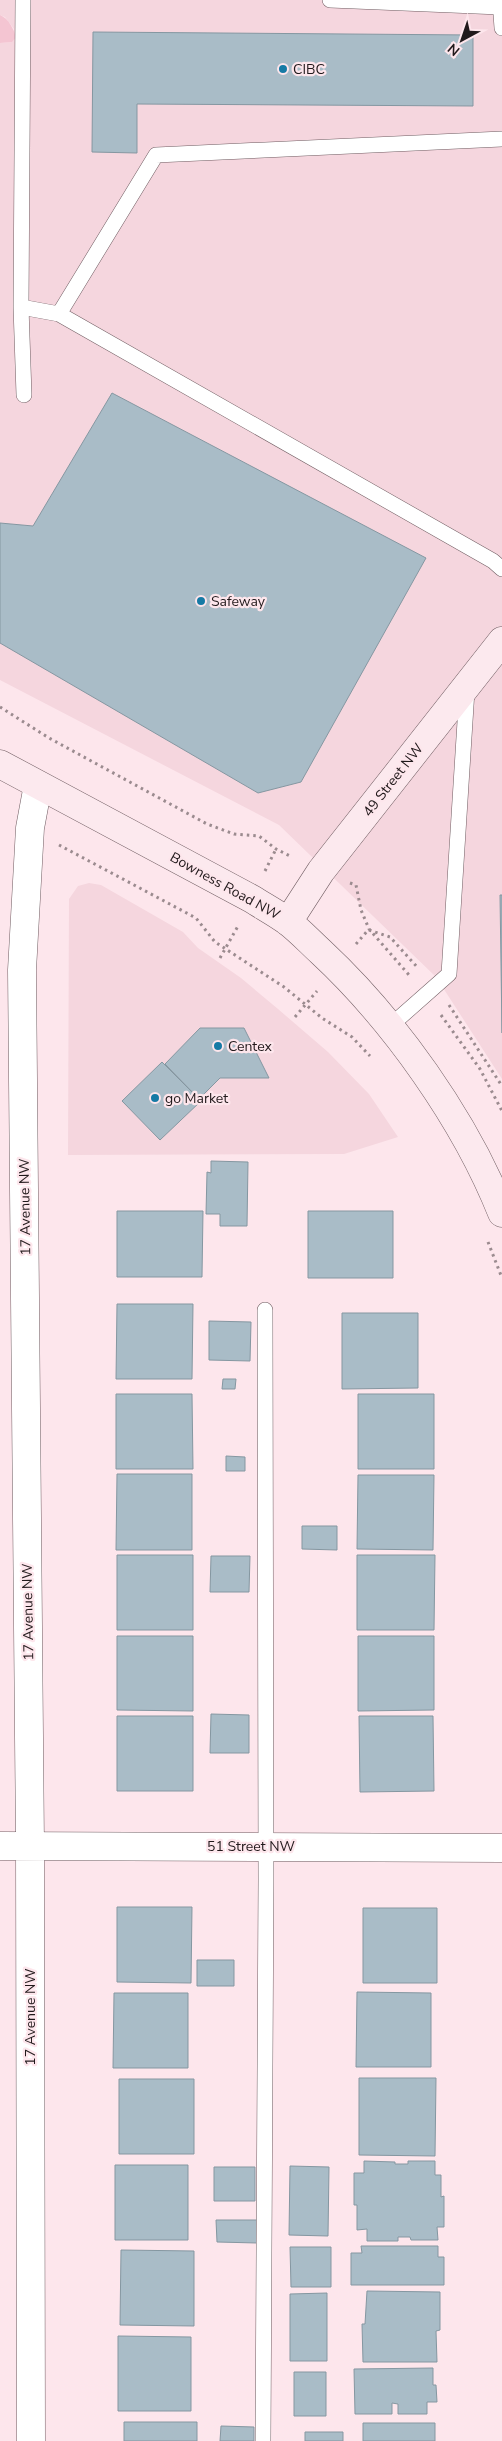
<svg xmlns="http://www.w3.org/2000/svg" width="502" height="2441" font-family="'Nunito Sans',sans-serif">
<rect width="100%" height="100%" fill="#fde6ec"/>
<!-- built -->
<path fill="#f5d6de" d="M0,0H502V1079L436,977L279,825L0,680V43L12,42L14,29L5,17L0,15Z
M89,883L101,885L183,932L198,948L241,978L278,1009L328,1052L369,1094L398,1137L344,1154L68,1155L69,899L78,886Z"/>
<!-- green -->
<path fill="#f4c5d2" d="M0,15C9,19 13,28 16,37L12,42L0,43Z"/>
<!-- building -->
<path fill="#a9bcc7" stroke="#8597a1" d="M93,32L473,35V106L137,104V153L92,152Z
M112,393L426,558L301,782L258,793L0,643V523L33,526Z
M500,895H502V1033Z
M200,1028H244L269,1078H220L199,1099L165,1064Z
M162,1062L201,1101L160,1140L122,1101Z
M211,1161L248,1162L247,1226H220V1214H206L207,1172L211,1173Z
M117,1211H203L202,1277H117Z
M308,1211H393V1278H308Z
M117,1304H193L192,1379H116Z
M342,1313H418V1388L342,1389Z
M209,1321L251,1322L250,1361L209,1360Z
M223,1379H236L235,1389H222Z
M116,1394H192L193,1469H116Z
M358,1394H434V1469H358Z
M226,1456L245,1457V1471H226Z
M117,1474H192V1550H116Z
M358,1475H434L433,1550L357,1549Z
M302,1526H337V1550L302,1549Z
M117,1555H193V1630H117Z
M357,1555H435L434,1630H357Z
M211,1556H250L249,1592H210Z
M117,1636H193V1711L117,1710Z
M358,1636H434V1710L358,1711Z
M211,1714L249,1715V1753H210Z
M117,1716H193V1791H117Z
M359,1716H433L434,1791L360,1792Z
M117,1907H192L191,1983L117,1982Z
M363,1908H437V1983H363Z
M197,1960H234V1986H197Z
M357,1992L431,1993V2067H356Z
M114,1993H188V2068H113Z
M359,2078H436L435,2156L359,2155Z
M119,2079H194V2154H119Z
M364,2161L395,2162V2164H408V2161H435V2175H441V2197L444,2196V2227H437L438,2240H411L410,2237H398V2241H367V2229L357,2230V2205H354V2173H364Z
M115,2165H188V2240H115Z
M290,2166L329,2167L328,2236L289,2235Z
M214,2167H255V2201H214Z
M216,2220H258L257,2243L217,2242Z
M361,2246H438V2257H444V2285H351V2253H362Z
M290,2247H331V2287H291Z
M121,2250L194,2251V2326L120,2325Z
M367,2291L440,2292V2330L436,2331L437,2362H363L362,2324H365Z
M327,2293V2361H290V2294Z
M118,2336L191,2337V2411H118Z
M433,2368V2385H436L437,2402H427V2414H398V2404L392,2403V2414H355L354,2369Z
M294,2372H326V2416H294Z
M124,2422H197V2441H124Z
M363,2423H435V2441H363Z
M221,2426L254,2427V2441H220Z
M305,2432H343V2441H305Z"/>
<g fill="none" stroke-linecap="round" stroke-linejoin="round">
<!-- lane casing -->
<g stroke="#705d62" stroke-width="16">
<path id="lane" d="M23,0L21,307L24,395
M330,0L500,7
M500,0L502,28
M21,307L59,314L493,561L502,569
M59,314L156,155L502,139
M389,1027L449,974L467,690
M263,2441L266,1879L265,1310"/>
</g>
<!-- street casing -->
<g stroke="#705d62" stroke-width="29">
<path id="street" d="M0,1846L502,1848
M31,2441L30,1845L22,970L30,828L38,785"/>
</g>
<!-- secondary casing -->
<g stroke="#705d62" stroke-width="29">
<path id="secondary" d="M0,764L252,899C263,906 276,913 287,921C299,930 310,942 321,952C394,1020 465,1120 502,1213
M288,922L321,871L502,641"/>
</g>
<!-- path -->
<path stroke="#9b8b8f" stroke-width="3" stroke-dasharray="2.5 4" stroke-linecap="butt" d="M0,707L49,738L207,824L234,834L259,836L276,849L292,857
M59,845L196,918L215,942L284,987L322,1018L352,1037L370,1056
M265,871L276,849
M350,883L356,885L361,910L369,929L409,975
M369,930L390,937L418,968
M356,944L369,929
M220,958L238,926
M449,1005L502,1086
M441,1015L480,1069L502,1111
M295,1017L317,991
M488,1242L502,1278"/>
<!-- lane -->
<use href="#lane" stroke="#fff" stroke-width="15"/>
<!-- street -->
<use href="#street" stroke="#fff" stroke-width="28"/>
<!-- secondary -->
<use href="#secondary" stroke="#fce9ee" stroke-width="28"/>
</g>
<!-- markers -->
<g fill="#167aa5" stroke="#fde6ec" stroke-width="2">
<circle cx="283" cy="69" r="5"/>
<circle cx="201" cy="601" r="5"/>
<circle cx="218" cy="1046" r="5"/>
<circle cx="155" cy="1098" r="5"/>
</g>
<g text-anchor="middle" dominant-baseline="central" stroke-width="4.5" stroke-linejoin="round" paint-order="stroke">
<!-- poi labels -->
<g font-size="14" fill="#21191b" stroke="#fde6ec" text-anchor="start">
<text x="293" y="69">CIBC</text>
<text x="211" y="601">Safeway</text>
<text x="228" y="1046">Centex</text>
<text x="165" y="1098">go Market</text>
</g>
<!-- street labels -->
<g font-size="14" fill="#21191b" stroke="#fde6ec">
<text transform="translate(393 780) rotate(-52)">49 Street NW</text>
<text transform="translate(225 886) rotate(29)">Bowness Road NW</text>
<text transform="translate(25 1207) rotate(-91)">17 Avenue NW</text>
<text transform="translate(28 1612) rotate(-91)">17 Avenue NW</text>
<text x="251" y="1846">51 Street NW</text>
<text transform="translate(30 2017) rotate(-90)">17 Avenue NW</text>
</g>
</g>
<!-- north arrow -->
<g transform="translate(462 40) rotate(220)" stroke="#fde6ec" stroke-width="4" paint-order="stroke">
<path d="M0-4L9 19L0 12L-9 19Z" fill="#21191b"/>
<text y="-8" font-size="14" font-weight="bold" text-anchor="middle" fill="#21191b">N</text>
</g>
</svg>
